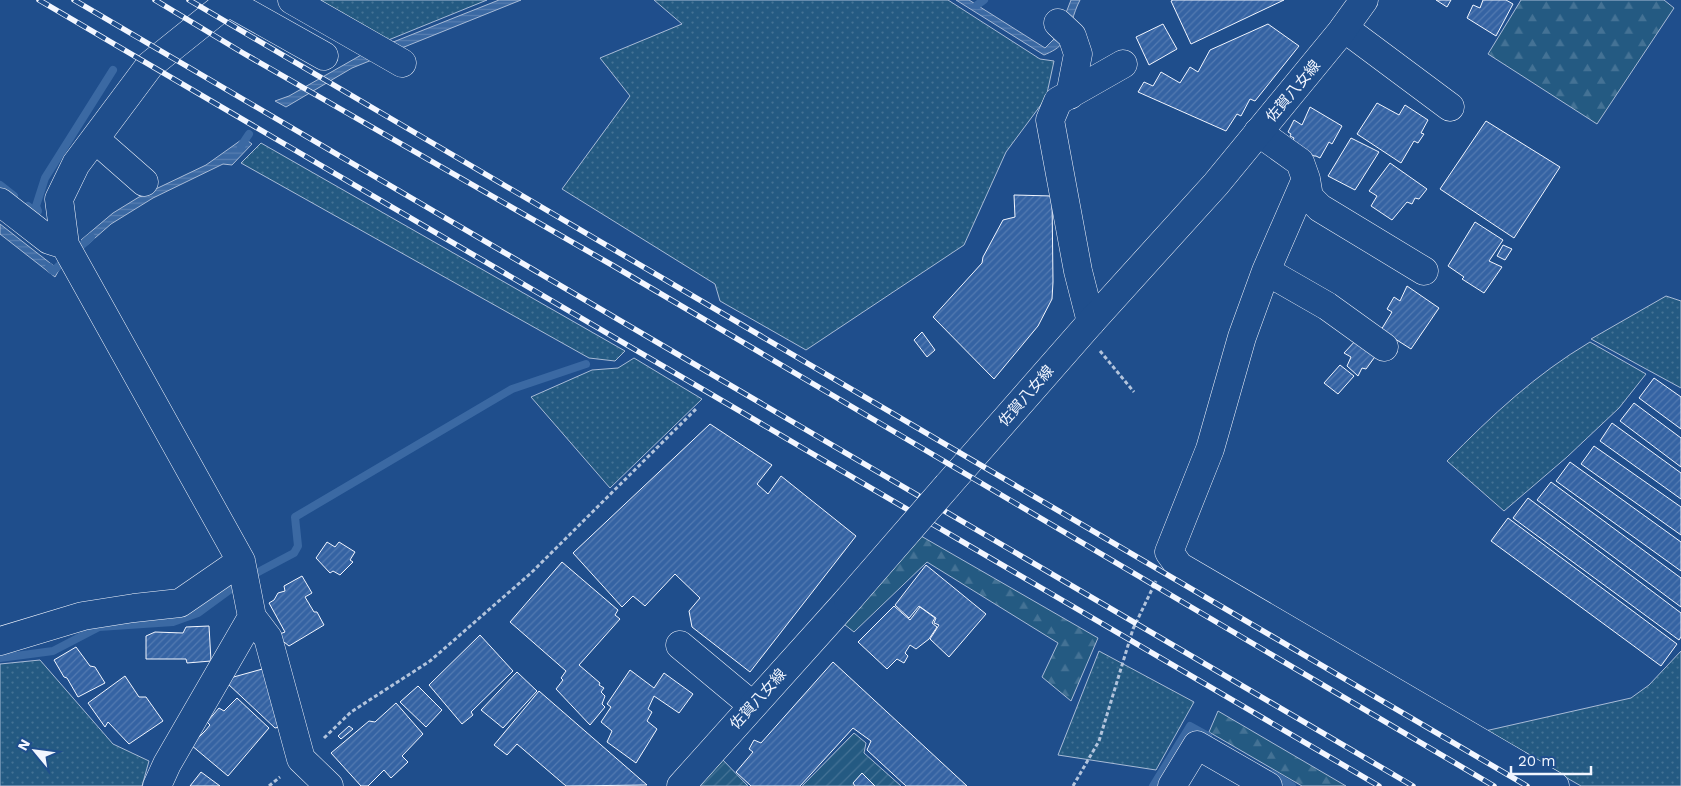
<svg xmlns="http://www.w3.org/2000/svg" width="1681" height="786" font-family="'Work Sans','Noto Sans JP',sans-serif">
<defs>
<pattern id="grass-dots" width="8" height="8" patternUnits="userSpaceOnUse" patternTransform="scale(1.25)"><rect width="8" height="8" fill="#245a82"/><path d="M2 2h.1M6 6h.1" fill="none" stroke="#447295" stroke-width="1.8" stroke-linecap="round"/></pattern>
<pattern id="forest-firs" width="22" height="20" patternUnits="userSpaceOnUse" patternTransform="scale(1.25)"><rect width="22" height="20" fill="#245a82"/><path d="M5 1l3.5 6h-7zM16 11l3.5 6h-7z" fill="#447295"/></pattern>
<pattern id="garden-furrows" width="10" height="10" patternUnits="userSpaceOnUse" patternTransform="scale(1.25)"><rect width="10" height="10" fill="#245a82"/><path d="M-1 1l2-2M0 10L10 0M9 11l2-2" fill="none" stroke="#447295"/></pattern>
<pattern id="water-rules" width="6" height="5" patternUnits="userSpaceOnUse" patternTransform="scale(1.25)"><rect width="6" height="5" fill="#3b69a3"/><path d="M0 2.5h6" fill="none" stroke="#587fb1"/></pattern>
<pattern id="building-hatch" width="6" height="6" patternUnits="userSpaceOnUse" patternTransform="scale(1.25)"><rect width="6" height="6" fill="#3563a3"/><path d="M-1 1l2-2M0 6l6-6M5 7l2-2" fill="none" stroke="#537ab1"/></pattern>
</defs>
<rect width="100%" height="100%" fill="#1f4e8c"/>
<!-- grass -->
<path fill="url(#grass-dots)" stroke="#a8bbd7" d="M311,0H487L381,43Z
M654,0H948L1040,59L1054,61L1046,98L1006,152L964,245L806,350L720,301L715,284L562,189L630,96L600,58L682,24Z
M261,143L625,351L615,361L589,358L241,163Z
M1666,296L1681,301V388L1591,339Z
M1590,342L1646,374L1619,408L1567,457L1504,511L1447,461C1491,416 1536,374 1590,342Z
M634,358L702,399L610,488L531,397L592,370L618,368Z
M1099,651L1194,702L1156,770L1058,755Z
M1681,651V786H1581L1485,731L1631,698L1649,685Z
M40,660L113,744L149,761L142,786H0V664Z"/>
<!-- forest -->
<path fill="url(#forest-firs)" stroke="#a8bbd7" d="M1521,0H1664L1674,8L1597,124L1488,54Z
M921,536L1098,638L1071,701L1042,677L1058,643L927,562L854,632L840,621Z
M1218,711L1346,786H1302L1209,732Z"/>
<!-- garden -->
<path fill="url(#garden-furrows)" stroke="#a8bbd7" d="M854,733L866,743L864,753L901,786H802Z
M721,758L748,786H699Z"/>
<!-- water -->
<path fill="url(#water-rules)" stroke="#a8bbd7" d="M499,0H521L352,68L286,107L275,101L289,96L363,54Z
M956,0H969L1045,48L1057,36L1071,0H1080C1073,13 1071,29 1063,41C1060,48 1051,52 1044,55Z
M244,138L252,144L232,165L223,164L153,198L111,224L87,245L81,240L113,213L139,197L206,165Z
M0,224L59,270L55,277L0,234Z"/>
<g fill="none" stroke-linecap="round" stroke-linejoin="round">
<!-- stream -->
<path stroke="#3b69a3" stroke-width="8" d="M977,5L984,0
M241,146L249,134
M0,185L14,196
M28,206L34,211H38L36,206L45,178L113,70
M49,267L53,271L91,237
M249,577L294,553L298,546L295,517L512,389L586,364
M0,658L53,651L99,627L173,622L198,613L239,583
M1272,774L1292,786
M1153,786L1190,726L1208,736"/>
</g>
<!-- building -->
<path fill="url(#building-hatch)" stroke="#f2f6ff" d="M1173,0H1284L1191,44L1171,1Z
M1436,0H1451L1447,7Z
M1483,0H1506L1513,4L1496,36L1467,18L1473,5L1480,8Z
M1163,24L1177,49L1149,65L1136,37Z
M1268,24L1299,46L1255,101L1250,99L1241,116L1237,114L1226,131L1138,92L1144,82L1153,86L1161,72L1180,83L1190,67L1198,72L1210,50Z
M1377,103L1399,115L1405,105L1428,120L1421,133L1424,134L1418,143L1414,141L1401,163L1357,134Z
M1310,107L1342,126L1332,144L1329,142L1320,158L1316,156H1314L1291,144L1294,138L1290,136L1291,134L1288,132L1294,120L1302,125Z
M1486,121L1560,167L1514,238L1440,189Z
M1351,138L1379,152L1355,190L1328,176Z
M1390,163L1427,189L1419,199L1415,198L1412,204L1407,202L1392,220L1371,206L1377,196L1369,191Z
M1014,195L1052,196L1053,282L1052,299L1038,326L994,379L933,317L982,263L983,257L1003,220L1015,217Z
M1475,222L1503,240L1489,261L1502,267L1484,293L1462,279L1464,277L1448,266Z
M1503,245L1512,249L1505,260L1497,256Z
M1407,286L1439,308L1411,349L1381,330L1392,312L1387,309L1394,297L1400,301Z
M922,332L935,350L927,357L914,340Z
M1357,339L1377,354L1366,369L1362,368L1358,376L1347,366L1351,357L1344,353Z
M1340,365L1354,376L1338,394L1324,383Z
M1654,378L1681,397V429L1639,398Z
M1634,403L1681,438V467L1620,421Z
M1612,423L1681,473V499L1600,441Z
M710,424L772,465L757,484L768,494L781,476L856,536L750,672L692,627L689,611L700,598L675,574L645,606L633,596L622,607L573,553Z
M1594,446L1681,507V535L1581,464Z
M1570,462L1681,542V571L1556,481Z
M1551,482L1681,578V607L1537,500Z
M1528,498L1681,613V637L1679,640L1513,518Z
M1508,518L1677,644L1661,666L1491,541Z
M327,542L335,547L339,542L355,552L350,560L353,562L340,575L333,571L330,573L316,558Z
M562,562L618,610L615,615L620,619L579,665L600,683L599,685L604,688L601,692L605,696L602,704L605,707L590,725L556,689L563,680L561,678L566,671L510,622Z
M926,565L986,614L949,657L930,639L939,625L934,623L936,618L919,606L909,618L895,605Z
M302,576L312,593L305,597L314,612H317L324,625L289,646L284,642H279L277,635L285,632L269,603L274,600L278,593L285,591L284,586Z
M894,606L910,620L920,607L935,618L932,623L937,627L929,639L916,649L910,645L905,653L908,656L904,663L897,659L887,669L858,642Z
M209,626L211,661L187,663L186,659H146V636L155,632L183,633L186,627Z
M480,635L513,671L471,712L473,715L462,724L429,685Z
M76,647L90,666L95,667L105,683L78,697L67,678L64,677L54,660Z
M833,662L967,786H906L867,750L871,741L853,728L800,786H751L736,772L753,752L749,749L754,740L761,743Z
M266,668L284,726L275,728L227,683L230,678Z
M630,670L654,688L664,673L693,694L679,713L654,696L648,709L652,712L647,721L657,729L636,763L607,742L612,731L601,722L611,707L607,704Z
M517,672L537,691L503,728L481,710Z
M125,676L139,697H146L163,721L129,744L108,722L105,727L88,703Z
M418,686L442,710L426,727L400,702Z
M539,691L647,785L566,786L517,744L507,755L494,745Z
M237,698L269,728L228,776L191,745L205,731L210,725L207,722L219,708L224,711Z
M396,703L423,734L402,756L408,762L391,778L384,770L368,786H361L331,753L369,721L375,722Z
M349,726L353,729L341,739L338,736Z
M201,772L220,786H190Z
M862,773L875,786H855L853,783Z"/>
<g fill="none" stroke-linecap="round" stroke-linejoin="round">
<!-- minor casing -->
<g stroke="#f2f6ff" stroke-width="29">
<path id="minor" d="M292,0L402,63
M228,2L324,56
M1058,23L1072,36L1078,54L1070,95
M1344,28L1450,107
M1258,132L1300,162L1306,179L1266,271L1242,337L1210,449L1169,552L1179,566L1555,786
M95,139L144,182
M1306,179L1309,197L1320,208L1424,271
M0,202L49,240L65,245
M1266,271L1327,306L1384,347
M1091,322L1078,271L1050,120L1058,101L1123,64
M252,617L268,638L301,759L329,786
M0,641L83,616L134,608L180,603L241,561
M680,645L752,705
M157,786L167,764L252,617L241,561L65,245L59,199L76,164L150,65L231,0
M1172,786L1197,745L1268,786"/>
</g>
<!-- major casing -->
<g stroke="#f2f6ff" stroke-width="29">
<path id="major" d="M948,485L1091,322L1216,184L1341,32L1364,0
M681,786L848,600"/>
</g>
<!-- path -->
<path stroke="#b3c4dc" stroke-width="3" stroke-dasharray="4 2.5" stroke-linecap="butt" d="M1100,351L1134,392
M324,738L351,712L430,661L531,573L696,409
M269,786L280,777
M1073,786L1099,741L1133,629L1156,581"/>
<!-- minor -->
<use href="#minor" stroke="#1f4e8c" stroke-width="28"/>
<!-- major -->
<use href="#major" stroke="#1f4e8c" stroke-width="28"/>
<!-- rail casing -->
<g stroke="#f2f6ff" stroke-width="5.5">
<path id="rail" d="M39,0L1379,786
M74,0L1413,786
M155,0L243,53L612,265L1494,786
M189,0L1527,786"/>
</g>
<!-- rail -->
<use href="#rail" stroke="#1f4e8c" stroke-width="4" stroke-dasharray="11" stroke-linecap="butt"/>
<!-- major-bridge casing -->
<g stroke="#f2f6ff" stroke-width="29" stroke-linecap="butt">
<path id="major-bridge" d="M848,600L948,485"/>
</g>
<!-- major-bridge -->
<use href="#major-bridge" stroke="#1f4e8c" stroke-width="28"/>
</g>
<g text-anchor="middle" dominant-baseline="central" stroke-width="4" stroke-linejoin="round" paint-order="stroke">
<!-- street labels -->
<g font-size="15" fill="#f2f6ff" stroke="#1f4e8c">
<text transform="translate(1293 91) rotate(-50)">佐賀八女線</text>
<text transform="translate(1026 396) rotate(-49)">佐賀八女線</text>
<text transform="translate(758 699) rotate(-48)">佐賀八女線</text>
</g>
</g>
<!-- north arrow -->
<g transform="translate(35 751) rotate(299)" stroke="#1f4e8c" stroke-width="4" paint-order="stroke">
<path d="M0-4L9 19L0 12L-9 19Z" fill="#f2f6ff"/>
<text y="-8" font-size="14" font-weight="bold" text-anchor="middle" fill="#f2f6ff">N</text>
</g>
<!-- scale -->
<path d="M1511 766v8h80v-8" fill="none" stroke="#f2f6ff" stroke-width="2.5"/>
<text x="1518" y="766" font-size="15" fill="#f2f6ff" stroke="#1f4e8c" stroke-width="4" paint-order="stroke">20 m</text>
</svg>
